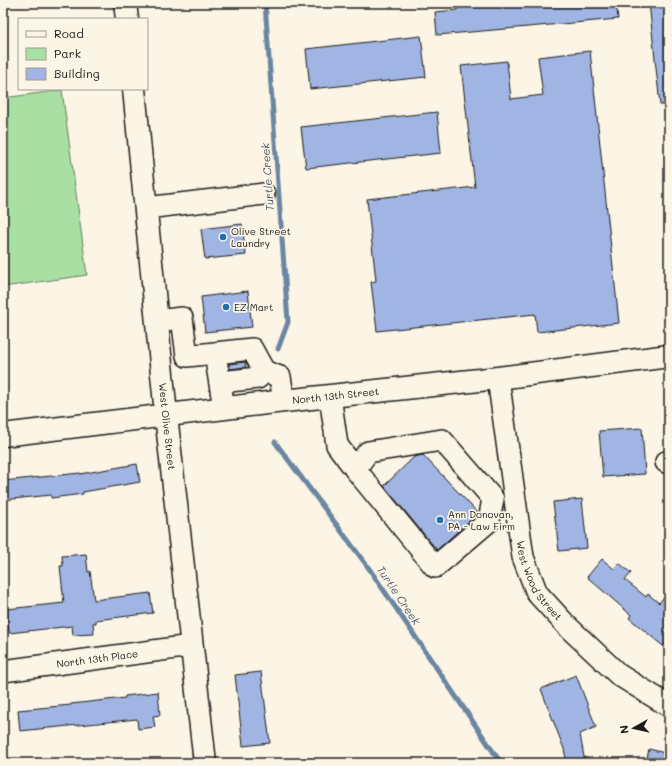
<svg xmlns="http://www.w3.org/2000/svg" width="672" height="766" font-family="Mali,sans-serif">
<rect width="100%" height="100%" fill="#fcf5e5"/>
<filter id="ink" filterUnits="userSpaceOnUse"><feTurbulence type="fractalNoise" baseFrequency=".025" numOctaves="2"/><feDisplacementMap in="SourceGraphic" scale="8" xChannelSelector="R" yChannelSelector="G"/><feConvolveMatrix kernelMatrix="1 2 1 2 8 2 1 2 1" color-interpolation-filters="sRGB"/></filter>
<g filter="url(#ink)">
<!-- green -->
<path fill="#a9dfa2" stroke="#627e5f" d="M62,90L87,275L3,287V98Z"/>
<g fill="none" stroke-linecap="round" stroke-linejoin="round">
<!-- stream -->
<path stroke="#6b86a1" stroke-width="5" d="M265,3L288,322L278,349
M275,442L368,567L501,763"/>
</g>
<!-- building -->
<path fill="#a0b5e3" stroke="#1c1c1c" d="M457,3H616L618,19L437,35L435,12L457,10Z
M649,3H669V105H660Z
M421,36L426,77L310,89L306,49Z
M590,51L619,323L537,332L535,314L377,331L371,282L376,281L367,199L475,187L461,66L507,61L511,99L543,95L538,57Z
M437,112L441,153L306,168L301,127Z
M242,224L246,255L205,259L201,229Z
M248,291L252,327L205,332L201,297Z
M245,362L246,367L230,369L229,364Z
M642,428L645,474L603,477L599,431Z
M423,455L478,513L437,550L384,486L414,457Z
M137,464L140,482L83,492V494L51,498V495L3,500V481L80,473V474Z
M582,499L587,548L559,551L553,502Z
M86,554L88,572L90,571L94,600L150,593L153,613L96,620V623H93L94,634L73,635L72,626L9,633L7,609L64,603L60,566H63L62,556Z
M602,559L614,569L619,563L631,573L625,580L646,597L648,594L659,603L669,591V639L663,646L629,618L631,615L587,577Z
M261,672L270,743L243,746L235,675Z
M576,675L596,727L580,734L585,763H567L564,749L541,689Z
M158,692L160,715L153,716L155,727L138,729L137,719L20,731L18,710L71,705V704L125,698V696Z
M649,749L669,754V763H646Z"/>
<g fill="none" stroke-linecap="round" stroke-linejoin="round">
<!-- minor casing -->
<g stroke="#1c1c1c" stroke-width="24">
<g id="minor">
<path d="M146,208L264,194"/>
<path d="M157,321L182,318L187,356L252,349L264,371L280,377L284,401"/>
<path d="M215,354L224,408"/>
<path id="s1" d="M498,378L523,557L537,593L567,626L619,675L669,706"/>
<path d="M220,382L258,378L264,371"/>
<path d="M330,396L337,445L355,469"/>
<path d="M442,440L493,499L489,521L435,567L355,469L368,452Z"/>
<path d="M666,462H669"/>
<path id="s2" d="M3,671L191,646"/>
</g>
</g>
<!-- major casing -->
<g stroke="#1c1c1c" stroke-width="25">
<g id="major">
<path d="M125,3L127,19"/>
<path id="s3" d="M134,89L166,415L205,763"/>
<path id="s4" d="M3,435L284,401L498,378L669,356"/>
</g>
</g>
<!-- minor -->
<use href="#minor" stroke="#fcf5e5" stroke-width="21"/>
<!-- major -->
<use href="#major" stroke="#fcf5e5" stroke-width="22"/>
</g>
</g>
<!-- markers -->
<g fill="#1f6fb2" stroke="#fcf5e5" stroke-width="1.5">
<circle cx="223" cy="237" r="4"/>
<circle cx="226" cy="307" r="4"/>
<circle cx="440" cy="520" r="4"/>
</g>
<g text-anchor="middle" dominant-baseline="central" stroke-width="3.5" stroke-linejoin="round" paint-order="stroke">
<!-- poi labels -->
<g font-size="10" fill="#1c1c1c" stroke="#fcf5e5" text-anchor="start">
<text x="231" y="231">Olive Street<tspan x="231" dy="12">Laundry</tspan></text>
<text x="234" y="307">EZ Mart</text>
<text x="448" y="514">Ann Donovan,<tspan x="448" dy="12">PA - Law Firm</tspan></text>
</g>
<!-- street labels -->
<g font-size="10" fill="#1c1c1c" stroke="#fcf5e5">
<text stroke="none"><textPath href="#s4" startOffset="335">North 13th Street</textPath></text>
<text stroke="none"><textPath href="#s3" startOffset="339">West Olive Street</textPath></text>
<text stroke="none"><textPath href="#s1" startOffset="209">West Wood Street</textPath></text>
<text stroke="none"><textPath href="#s2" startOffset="95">North 13th Place</textPath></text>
</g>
<!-- water labels -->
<g font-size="11" font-style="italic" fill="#4a5a6a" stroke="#fcf5e5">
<text transform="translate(267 177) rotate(-94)">Turtle Creek</text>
<text transform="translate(399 595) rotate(56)">Turtle Creek</text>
</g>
</g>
<!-- margin -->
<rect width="672" height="766" fill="none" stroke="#fcf5e5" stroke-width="16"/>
<rect x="8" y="8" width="656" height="750" fill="none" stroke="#1c1c1c" stroke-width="1.5" filter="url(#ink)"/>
<!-- legend -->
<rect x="18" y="18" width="130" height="72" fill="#fcf5e5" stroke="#a29e95"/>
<rect x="26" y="31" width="20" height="6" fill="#fcf5e5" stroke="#a29e95"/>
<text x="54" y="38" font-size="12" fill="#1c1c1c">Road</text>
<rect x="26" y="48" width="20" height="12" fill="#a9dfa2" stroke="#a29e95"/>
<text x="54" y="58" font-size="12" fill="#1c1c1c">Park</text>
<rect x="26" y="68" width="20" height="12" fill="#a0b5e3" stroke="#a29e95"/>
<text x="54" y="78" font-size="12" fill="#1c1c1c">Building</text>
<!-- north arrow -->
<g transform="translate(634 728) rotate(262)" stroke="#fcf5e5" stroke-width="3" paint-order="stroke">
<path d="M0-3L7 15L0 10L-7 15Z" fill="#1c1c1c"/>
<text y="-6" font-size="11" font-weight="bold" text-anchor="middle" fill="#1c1c1c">N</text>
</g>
</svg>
